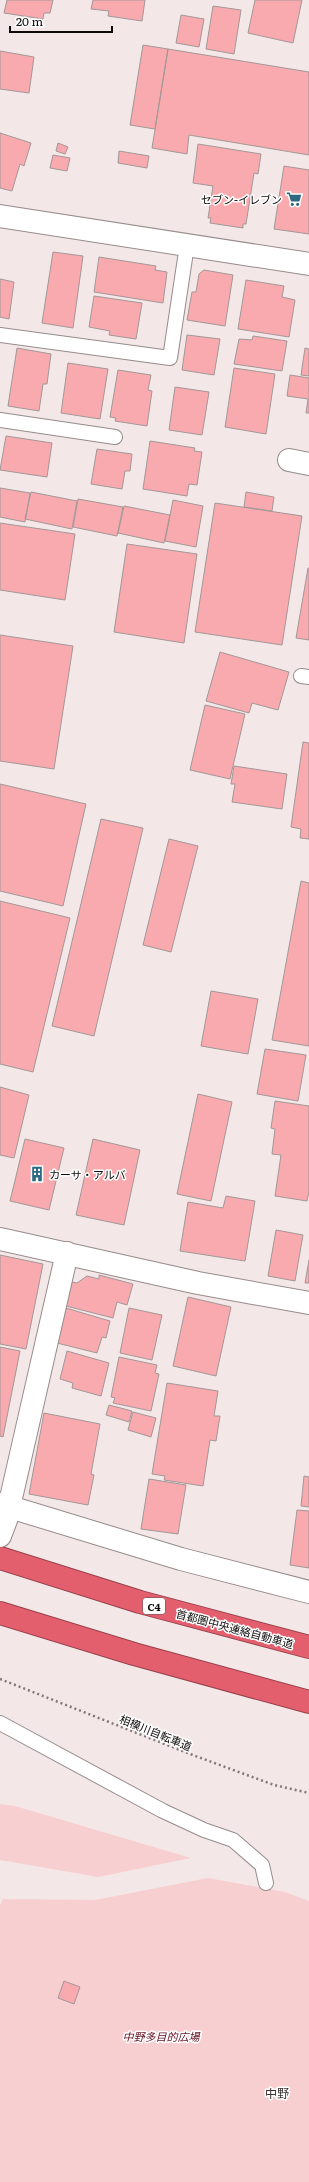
<svg xmlns="http://www.w3.org/2000/svg" width="309" height="2182" font-family="Literata,'Noto Sans JP',serif">
<rect width="100%" height="100%" fill="#f4e7e7"/>
<!-- green -->
<path fill="#f8cfd0" d="M0,1804L15,1806L191,1858L98,1877L0,1860Z
M208,1878L285,1892L309,1901V2182H0V1905L3,1899L95,1900Z"/>
<!-- building -->
<path fill="#f8aaae" stroke="#a39798" d="M7,0H53L50,13H44L43,19L4,13Z
M93,0H145L142,21L108,16L109,11L91,9Z
M255,0H302L293,43L248,33Z
M213,6L241,10L234,54L206,49Z
M181,15L204,19L199,47L176,43Z
M143,45L168,49L155,129L130,125Z
M168,49L309,72V155L189,135L187,154L152,148Z
M0,51L34,57L29,93L0,89Z
M0,133L31,143L24,166L20,164L12,191L0,188Z
M58,143L68,147L65,154L56,151Z
M198,144L261,154L258,174L254,173L246,224H243V228L210,223L211,218H208L213,186L193,183Z
M119,151L149,156L147,168L118,163Z
M53,155L70,158L67,171L50,168Z
M284,166L309,170V234L274,229Z
M53,252L83,256L73,328L42,323Z
M99,257L156,266L155,270L167,272L163,303L94,292Z
M204,270L233,275L225,326L187,320L192,292H196L199,274Z
M0,279L14,282L9,319L0,317Z
M246,280L284,286L282,297L295,300L289,337L238,329Z
M94,296L142,303L136,339L109,335L110,331L89,327Z
M187,335L220,339L214,375L182,370Z
M253,336L287,341L282,371L234,364L239,339L252,340Z
M17,348L51,354L47,384H43L39,411L8,406Z
M305,348L309,349V376L301,375Z
M68,363L108,369L100,419L61,413Z
M234,368L275,374L266,434L225,427Z
M118,370L151,375L148,390L152,391L147,426L115,421L116,418L110,417Z
M290,375L309,378V413H306L308,399L287,396Z
M175,387L209,392L202,435L169,430Z
M6,436L52,443L47,477L0,470Z
M150,441L195,448L194,451L202,452L197,485L189,484L187,496L143,489Z
M97,449L132,454L130,471H125L122,489L91,484Z
M0,488L30,493L25,522L0,517Z
M31,492L77,501L72,529L25,519Z
M246,492L274,497L272,511L244,507Z
M78,499L123,507L117,536L73,527Z
M173,500L203,506L196,547L165,541Z
M215,503L302,516L282,645L195,632Z
M124,506L170,515L164,543L118,533Z
M0,523L75,534L65,600L0,590Z
M127,544L197,554L184,643L114,632Z
M308,568H309V640L296,638Z
M0,635L73,646L54,769L0,761Z
M220,652L289,672L278,710L252,703L249,713L206,701Z
M205,705L245,714L230,779L190,770Z
M303,742L309,743V839L300,838L301,829L291,827Z
M234,766L287,774L282,809L232,802L235,784H231Z
M0,784L86,804L63,906L0,891Z
M101,819L143,828L94,1036L52,1026Z
M169,839L198,846L171,952L143,945Z
M301,881L309,883V1046L272,1040Z
M0,901L70,918L33,1072L0,1064Z
M211,991L258,999L248,1054L201,1046Z
M265,1049L306,1055L298,1101L257,1094Z
M0,1087L29,1095L14,1158L0,1155Z
M198,1094L232,1102L211,1201L177,1194Z
M275,1101L309,1106V1192L307,1201L275,1196L281,1155L272,1154L275,1129L271,1128Z
M25,1139L64,1148L49,1210L10,1201Z
M93,1139L140,1150L124,1225L76,1215Z
M226,1196L255,1201L245,1261L180,1251L188,1202L223,1208Z
M276,1230L303,1235L295,1281L268,1276Z
M0,1255L43,1264L26,1349L0,1344Z
M309,1260V1283H305Z
M99,1275L133,1284L127,1305L117,1302L113,1318L66,1306L72,1282L77,1283L87,1276L99,1279Z
M188,1297L231,1307L216,1376L173,1366Z
M66,1308L110,1321L106,1338L102,1337L97,1353L57,1343Z
M129,1308L162,1315L152,1360L120,1353Z
M0,1347L20,1351L3,1437L0,1436Z
M67,1351L109,1363L101,1396L72,1388L73,1383L60,1379Z
M119,1357L157,1365L155,1373L159,1374L151,1411L113,1403L115,1398L111,1397Z
M167,1383L218,1391L214,1416H220L216,1441L210,1440L203,1486L164,1480L165,1476L152,1474Z
M109,1405L132,1411L129,1422L106,1415Z
M133,1412L156,1418L151,1437L128,1430Z
M44,1413L100,1424L91,1474L94,1475L88,1505L29,1494Z
M304,1476L309,1477V1507L301,1506Z
M149,1479L186,1485L178,1534L141,1529Z
M297,1510L309,1511V1568L290,1565Z
M64,1981L80,1987L74,2004L58,1998Z"/>
<g fill="none" stroke-linecap="round" stroke-linejoin="round">
<!-- lane casing -->
<g stroke="#978b8b" stroke-width="16">
<path id="lane" d="M0,335L170,358L187,245
M0,420L115,437
M301,676L309,677
M0,1723L163,1811L204,1830L233,1840L262,1865L266,1883"/>
</g>
<!-- street casing -->
<g stroke="#978b8b" stroke-width="24">
<path id="street" d="M0,216L309,264
M289,460L309,464
M0,1239L198,1283L309,1303
M0,1504L181,1559L309,1592
M0,1536L6,1520L67,1253"/>
</g>
<!-- highway casing -->
<g stroke="#98414b" stroke-width="24">
<path id="highway" d="M0,1558L140,1602L309,1647
M0,1613L134,1654L309,1702"/>
</g>
<!-- path -->
<path stroke="#807878" stroke-width="2.5" stroke-dasharray="2 3" stroke-linecap="butt" d="M0,1679L190,1754L274,1785L309,1793"/>
<!-- lane -->
<use href="#lane" stroke="#fff" stroke-width="14"/>
<!-- street -->
<use href="#street" stroke="#fff" stroke-width="22"/>
<!-- highway -->
<use href="#highway" stroke="#e35f6e" stroke-width="22"/>
</g>
<!-- icons -->
<defs>
<g id="supermarket-bare" transform="scale(1.2)"><path d="M-6-5.5h2.5l.6 2H6L4.5 2H-2.5L-4.4-4H-6ZM-1.5 3.2a1.3 1.3 0 1 0 .1 0ZM3 3.2a1.3 1.3 0 1 0 .1 0Z" fill="#2d6980" stroke="#fff" stroke-width="2.5" paint-order="stroke"/></g>
<g id="building-bare" transform="scale(1.2)"><path d="M-4-6H4V6H1V3H-1V6H-4ZM-2.5-4.3h1.7v1.8h-1.7ZM.8-4.3h1.7v1.8H.8ZM-2.5-1h1.7V.8h-1.7ZM.8-1h1.7V.8H.8Z" fill="#2d6980" stroke="#fff" stroke-width="2.5" paint-order="stroke"/></g>
</defs>
<g fill-rule="evenodd">
<use href="#supermarket-bare" x="294" y="199"/>
<use href="#building-bare" x="37" y="1174"/>
</g>
<g text-anchor="middle" dominant-baseline="central" stroke-width="3" stroke-linejoin="round" paint-order="stroke">
<!-- shield labels -->
<rect fill="#fff" stroke="#565454" stroke-width="1" x="143" y="1598" width="22" height="16" rx="3"/>
<g font-size="10" font-weight="bold" fill="#0e0a0a">
<text x="154" y="1606">C4</text>
</g>
<!-- poi labels -->
<g font-size="11" fill="#0e0a0a" stroke="#fff" text-anchor="end">
<text x="282" y="199">セブン-イレブン</text>
<text x="49" y="1174" text-anchor="start">カーサ・アルバ</text>
</g>
<!-- street labels -->
<g font-size="11" fill="#0e0a0a" stroke="#fff">
<text transform="translate(235 1628) rotate(15)">首都圏中央連絡自動車道</text>
<text transform="translate(156 1732) rotate(22)">相模川自転車道</text>
</g>
<!-- park labels -->
<g font-size="11" font-style="italic" fill="#620e1f" stroke="#fff">
<text x="161" y="2036">中野多目的広場</text>
</g>
<!-- neighbourhood labels -->
<g font-size="12" fill="#382f2f" stroke="#fff">
<text x="277" y="2093">中野</text>
</g>
</g>
<!-- scale -->
<path d="M10 26v6h102v-6" fill="none" stroke="#0e0a0a" stroke-width="2"/>
<text x="16" y="26" font-size="12" fill="#0e0a0a" stroke="#ffffff" stroke-width="3" paint-order="stroke">20 m</text>
</svg>
